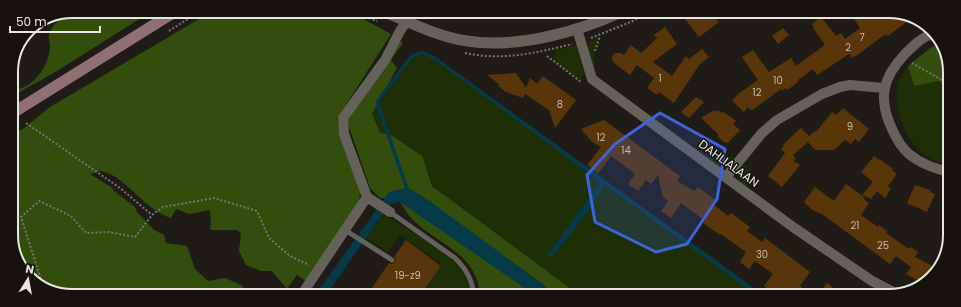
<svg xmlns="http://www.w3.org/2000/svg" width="961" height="307" font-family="Poppins,sans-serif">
<rect width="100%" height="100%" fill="#1f1c17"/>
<!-- green -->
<path fill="#1e2f06" d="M598,39C594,50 593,57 596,68H594L590,56L588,42Z
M576,45L584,74L580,80L553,60L556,50Z
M417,55H425L435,60L758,296L578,295L432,186L380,133L372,114L412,58Z
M908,67L914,86L939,81L949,92L948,163C944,162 937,162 933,160C909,149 894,114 897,89C898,80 903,73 908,67Z
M709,153C716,157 723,159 731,156L736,159L730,166H719L704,157Z
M742,165L747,167L749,177L753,185L748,184L746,187L739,181L738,173Z
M383,214L438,248L455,262L467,278L471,292L470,295H426L422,292L441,266L440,262L400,235L388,252L366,238Z"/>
<!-- forest -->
<path fill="#334d0d" d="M72,11H152L57,71L11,97V89C15,89 20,89 24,87C38,81 49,63 50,47C50,43 48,39 49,35C52,24 62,15 72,11Z
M209,11L350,12L391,34L337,119L360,190L359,203L306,281L297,275L287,289L272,271H261L246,265L239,251L241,233L237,230H210L211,222L210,210L189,214L176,209L171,218C149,211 137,192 118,179C114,175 107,173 101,171L90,174L111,187L114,191L135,207L137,212L154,230L164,235L166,243L187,246L195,269L208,281L225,278L243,286L241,294H56L26,275L12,247V135L24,128L50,107L194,22L204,16Z
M395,37L403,43L391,60L397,68L372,114L380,133L391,135L422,156L432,186L579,295H555L541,283L412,190L405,188L385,198H380L370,188L346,118Z
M941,44L946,54L944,56L948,58L949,60V92L939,81L914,86L908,66L930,48Z
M400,202L407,206L535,295H480C477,253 438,245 413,220C408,215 404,208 400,202Z"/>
<!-- water -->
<path fill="#053b48" d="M437,58L765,296H757L605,185L577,226L551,258L547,255L599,185L597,180L435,60Z
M405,188L412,190L431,202L541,283L555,295H535L400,202L391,204L383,214L326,295L316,294L389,192Z"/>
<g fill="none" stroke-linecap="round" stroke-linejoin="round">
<!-- stream -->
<path stroke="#053b48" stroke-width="3.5" d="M407,189L377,102L412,56L422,52L438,60"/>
</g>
<!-- building -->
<path fill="#59350a" d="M680,13H712L719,22L699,37Z
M850,13H872L877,20L887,13H905L909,20L888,36L886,34L876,41L856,56H855L852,58L849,54L817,75L813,69L798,80L799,81L793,86L787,90L786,88L782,91L781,89L754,109L750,110L748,107L744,112L732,101L738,94L758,80L742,57L753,50L769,72L791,58L796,66L825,45L813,28L814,27L812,24L821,17L836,36L841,33L845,39L860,28Z
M665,27L677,44L653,62L672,76L686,56L689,59L702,49L709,57L700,64L674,103L659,92L657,95L647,88L654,78L637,65L630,75L614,63L612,59L613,55L615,53H621L624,55L631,45L641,53L657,38L654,35Z
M783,28L789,35L778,44L772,36Z
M516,73L526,88L530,78L537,84L543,76L576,100L555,128L549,110L525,94L523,98L506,92L498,86L499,84L487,75Z
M696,97L704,102L689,118L681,112Z
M843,108L869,129L859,142L855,139L851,144L845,140L834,150H815L808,142L793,155L796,158L794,161L800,165L782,187L768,176L785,153L781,149L784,146L783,145L792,136L801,128L809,136L815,131L816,132L832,112L836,115Z
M714,110L717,112L718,110L723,113L724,112L736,121L733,124L740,130L728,143L724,142L718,137V134L701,118Z
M604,120L680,176L677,181L694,191L698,187L716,200L713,204L728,216L731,213L750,227L747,231L762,242L765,238L810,272L800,286L812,296H793L782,288L775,296L764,286L773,274L755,261L749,269L740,262L746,252L721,234L720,235L703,223L705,221L681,203L671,218L661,211L668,201L663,197L658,175L651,184L646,180L638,191L628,184L635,174L611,156L598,174L587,165L601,147L592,142L581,129Z
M874,156L879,160L880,159L893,169L892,170L897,174L888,186L891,189L885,198L877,191L871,199L862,195L873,182L861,172Z
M846,184L865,198L864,199L869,203L861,215L878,227L879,225L887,231L886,233L909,249L911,247L918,252L915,257L936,268L926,283L924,284L906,274L911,267L896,256L890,264L822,214L812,210L804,202L815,187L834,201Z
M915,185L930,190V192L935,194L927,212L907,203Z
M406,240L441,266L420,295H367L389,263L392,264L395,262L396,260L394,257Z
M827,283L843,296H817Z"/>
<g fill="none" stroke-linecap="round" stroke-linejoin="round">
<!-- path -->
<path stroke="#777470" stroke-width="2" stroke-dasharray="2 2" stroke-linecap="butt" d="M354,12L377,21
M169,31L200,11
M591,38L633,21L649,12
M595,51L600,36
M465,53C501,61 537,53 572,44
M547,56L581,82
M912,63L949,84
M26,123L120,188L152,215
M43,286L21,217L39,201L71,216L86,233L109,232L135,237L152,215L163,207L214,198L257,211L269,238L290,256L309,265"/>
<!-- service -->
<path stroke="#65615b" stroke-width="5" d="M390,212L455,258C466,269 472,279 474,295
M345,230L392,260"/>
<!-- minor -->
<path stroke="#65615b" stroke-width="10" d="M577,29L592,79L793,227L872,281L897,294
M935,33C923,36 914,45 905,54C882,78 878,99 892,129C896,138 902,148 909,154C921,164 934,168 948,172
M726,177L762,133L777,120L822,94L840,87L850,85L884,88
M367,197L390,212
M302,294L367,197L344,134L343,118L385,60L400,31L407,21"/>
<!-- tertiary -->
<path stroke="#65615b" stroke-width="11" d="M385,12C411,23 439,37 467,41C515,49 578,32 621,12"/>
<!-- secondary -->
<path stroke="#907074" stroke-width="11" d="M11,114L176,11"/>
</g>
<!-- marked area -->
<path fill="#3b65da" fill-opacity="0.2" stroke="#3b65da" stroke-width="3" stroke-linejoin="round" d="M660,113L725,149L717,199L687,244L656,252L595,222L587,175L615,144Z"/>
<g text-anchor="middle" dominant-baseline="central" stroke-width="3" stroke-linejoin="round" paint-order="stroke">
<!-- number labels -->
<g font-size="10" fill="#c4b9ac">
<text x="862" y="37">7</text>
<text x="848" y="47">2</text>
<text x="660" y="78">1</text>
<text x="778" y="80">10</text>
<text x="757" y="92">12</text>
<text x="560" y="104">8</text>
<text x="850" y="126">9</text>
<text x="601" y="137">12</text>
<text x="626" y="150">14</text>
<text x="855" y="225">21</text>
<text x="883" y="245">25</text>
<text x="762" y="254">30</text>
<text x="408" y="275">19-z9</text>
</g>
<!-- street labels -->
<g font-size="12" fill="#e8e5e2" stroke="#16130e">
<text transform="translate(729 163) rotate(36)">DAHLIALAAN</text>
</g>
</g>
<!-- crop -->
<path d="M0 0H961V307H0ZM72 18H889A54 54 0 0 1 943 72V235A54 54 0 0 1 889 289H72A54 54 0 0 1 18 235V72A54 54 0 0 1 72 18Z" fill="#16130e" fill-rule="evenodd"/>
<path fill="none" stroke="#e8e5e2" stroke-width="2" d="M72 18H889A54 54 0 0 1 943 72V235A54 54 0 0 1 889 289H72A54 54 0 0 1 18 235V72A54 54 0 0 1 72 18Z"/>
<!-- north arrow -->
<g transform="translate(28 279) rotate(11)" stroke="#16130e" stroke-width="3" paint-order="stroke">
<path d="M0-3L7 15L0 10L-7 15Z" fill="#e8e5e2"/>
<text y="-6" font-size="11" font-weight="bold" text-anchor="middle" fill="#e8e5e2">N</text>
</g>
<!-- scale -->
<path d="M10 26v6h90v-6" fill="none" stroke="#e8e5e2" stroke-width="2"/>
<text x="16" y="26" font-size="12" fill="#e8e5e2" stroke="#16130e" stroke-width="3" paint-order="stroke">50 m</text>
</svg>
